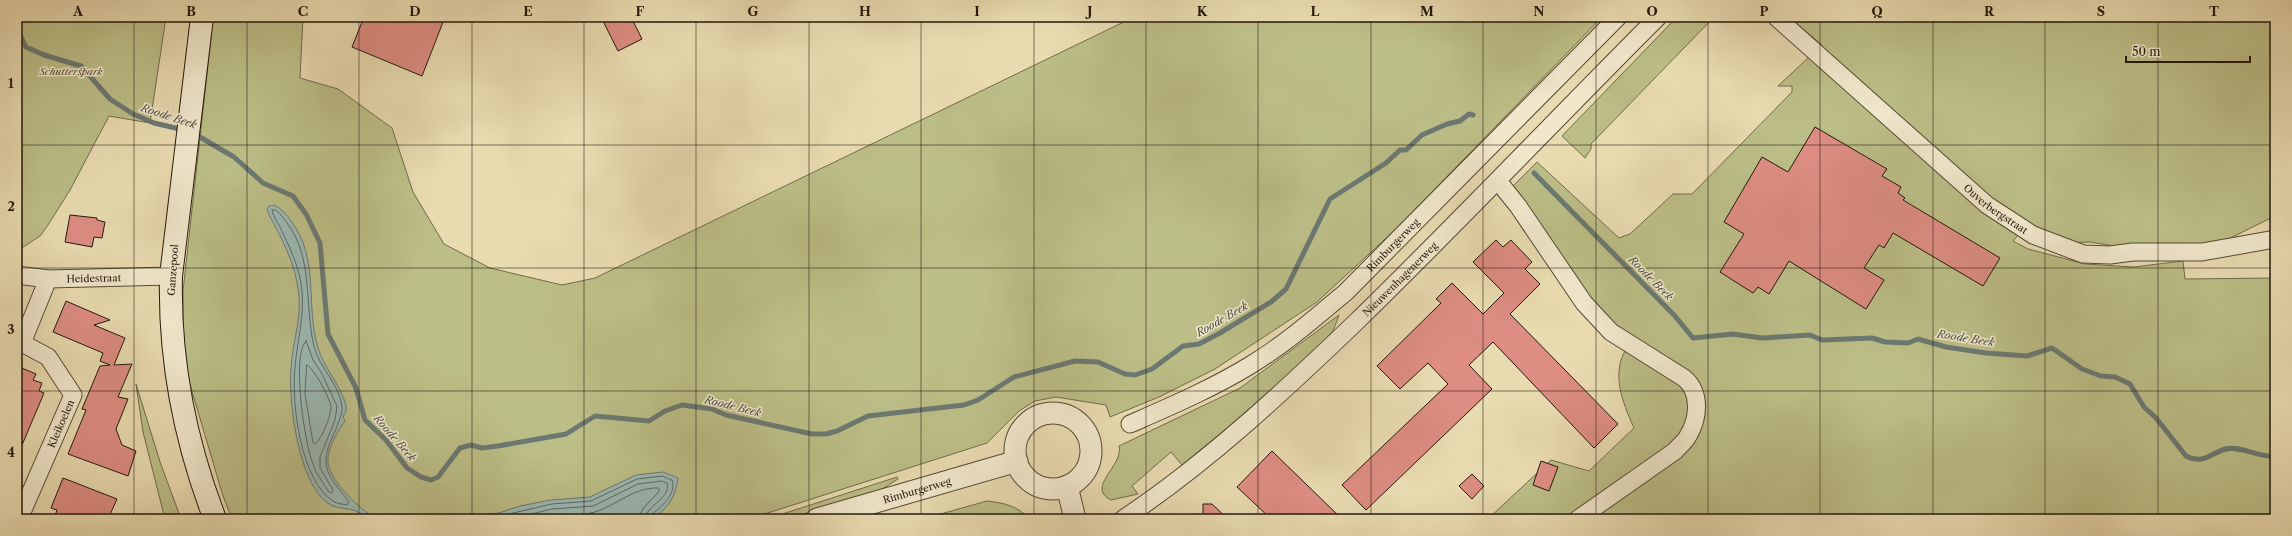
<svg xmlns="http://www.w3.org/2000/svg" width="2292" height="536" font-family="'Libre Caslon Text',serif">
<rect width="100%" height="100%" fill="#e9dbb0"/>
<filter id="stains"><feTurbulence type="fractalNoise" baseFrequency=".005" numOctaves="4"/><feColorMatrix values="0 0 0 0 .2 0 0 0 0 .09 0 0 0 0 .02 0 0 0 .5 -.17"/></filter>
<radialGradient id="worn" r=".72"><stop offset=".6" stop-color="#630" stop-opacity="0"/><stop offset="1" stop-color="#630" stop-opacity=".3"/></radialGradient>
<!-- green -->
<path fill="#bcbe87" stroke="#706b4a" d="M17,17H166L150,123L109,116L70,190L48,225L40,236L17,251Z
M211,17H303L300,78L338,89L392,128L413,192L444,244L490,268L562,285L595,278L1134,17H1602L1395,230L1317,302L1215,369L1159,397L1110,417L1106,405L1056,397L1035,401L1019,411L987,443L749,519H232L223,496L183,361V291L211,38Z
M1677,17H1714L1591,144V149L1585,158L1562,136Z
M1789,17H2275V219H2269L2212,247L2132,249L2090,242L2062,243L2024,228L2013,241L2028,249L2085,264L2134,267L2183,261L2185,279L2275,278V519H1488L1551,460L1589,471L1634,428C1622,401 1610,372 1628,346L1597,309L1574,273L1511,188L1537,162L1619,238L1630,234L1673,194H1692L1792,92V86H1778L1822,45Z
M1339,315L1333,331L1317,349L1227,428L1182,465L1171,452L1132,486L1138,494L1111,500C1085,487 1124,466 1119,446L1240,388Z
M136,384L160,462L181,519H165L143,432Z
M897,477L898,479L879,491L863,496L787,519H767Z
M987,501C1005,503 1017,506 1030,519H965L960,515L950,519H923Z"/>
<!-- water -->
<path fill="#9bb9b5" stroke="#6b7972" d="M274,205C282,209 286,214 291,221C320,259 305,305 318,348C324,368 340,384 346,405V411L343,417L345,421C338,431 326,450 328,463C332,484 359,508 376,519C368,519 363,514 356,511C349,508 340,509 333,506C299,492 288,401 291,369C292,344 301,322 299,297C297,268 283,240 269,215L267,209L269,206Z
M663,472L678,478C676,496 668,509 652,519H468L471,516L499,513L520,506L551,500L590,497L636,475Z"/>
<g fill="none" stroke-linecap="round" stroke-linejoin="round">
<!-- shore -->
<path stroke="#5f6861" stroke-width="1" d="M272,210H275C281,213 283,218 287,223C314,259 304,305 314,346C319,368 340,384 342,407C343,413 338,423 336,429C318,466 325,471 349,502L347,505C343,504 337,504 333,501C301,481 291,403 295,368C297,339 306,313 301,283C298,264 288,244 280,227C277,221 273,216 272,210Z
M306,341L313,360L321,372L337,406L335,420L320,457V468L333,490L332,493L328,491C323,482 316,474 313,464C305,445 291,355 306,341Z
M307,365C313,367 332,401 331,408C330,418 323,437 315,444L313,443L305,394Z
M487,519L552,504L591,501L637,479L662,476L672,480C677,494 661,507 651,515L650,519
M510,519L552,509L593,506L638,484L661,481L667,483C671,499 646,505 645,519
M539,519C557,514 577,517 595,512C617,505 634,487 659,488V491C653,500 640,507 639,519"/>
<!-- stream -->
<path stroke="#6b7972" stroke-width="5" d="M17,29L26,47L44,55L81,66L110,99L133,114L154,123L184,130
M193,133L234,157L263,183L293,196L306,214L320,243L328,334L356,388L365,420L386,440L407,468L421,477L431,480L438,477L460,448L471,445L482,448L498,446L566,434L595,416L649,421L665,411L682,405L712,409L726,415L812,434H826L837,431L868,416L964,405L978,400L1014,377L1075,361L1098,362L1125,374L1135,375L1152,369L1183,346L1199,344L1220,333L1271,302L1286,289L1330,199L1386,163L1400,150H1406L1422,135L1447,124L1460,121L1469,114L1473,115
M1534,173L1675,316L1693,338L1733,334L1762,338L1810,335L1822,340L1872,338L1885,342L1908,343L1918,339L1946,347L1986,353L2027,356L2052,348L2082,369L2101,376L2115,377L2130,384L2144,407L2156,418L2186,456C2204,465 2210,453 2226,449C2240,445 2259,458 2275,456"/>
</g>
<!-- building -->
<path fill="#dd8d82" stroke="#23180d" d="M364,17H445L422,76L352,47Z
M601,17H631L642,39L618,51Z
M1815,127L1887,169L1882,176L1901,187L1898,193L1905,198L1903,200L2000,258L1983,286L1893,233L1884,248L1879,245L1864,268L1884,280L1866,309L1789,261L1769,294L1758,287L1753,293L1720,272L1744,234L1724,222L1762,157L1788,172Z
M70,215L97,218V220L105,222L102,238L94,237L92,247L65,242Z
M1496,240L1503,247L1511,240L1532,262L1525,269L1540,284L1510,314L1618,424L1594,448L1493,342L1469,365L1492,389L1366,510L1342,485L1448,384L1428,363L1400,389L1377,366L1441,303L1436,299L1452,283L1483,314L1504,293L1473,262Z
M66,301L110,320L94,325L125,338L114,365L132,364L118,397L128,399L116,429L122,445L136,451L128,476L68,454L86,410L82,409L100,366L110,365L100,361L103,353L53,332Z
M17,366L36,374L33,380L42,383L39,391L44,393L17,457Z
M1272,451L1342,519H1271L1237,487Z
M1541,461L1558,467L1549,491L1533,485Z
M1472,474L1484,486L1472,499L1459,486Z
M63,478L117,499L108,519H54L57,510L51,508Z
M1203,504H1212L1228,519H1203Z"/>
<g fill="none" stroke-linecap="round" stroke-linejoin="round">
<!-- minor casing -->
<g stroke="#544936" stroke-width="19">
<g id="minor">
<path id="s1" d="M1776,17L1987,205L2033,235L2083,254L2110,255L2133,252H2202L2275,239"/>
<path d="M1498,181L1518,206L1584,303L1611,332L1684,378C1701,392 1699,418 1688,436C1685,442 1679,446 1675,451L1578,519"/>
<path id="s2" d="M17,275L48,279L171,276"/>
<path id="s3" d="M1130,424C1171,406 1211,389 1249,366C1284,345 1315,318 1346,292L1618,17"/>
<path id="s4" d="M19,519L73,395L48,357L22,343L48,279"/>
<path id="s5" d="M1123,519C1207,463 1281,394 1354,324C1457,224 1556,119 1658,17"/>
</g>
</g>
<!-- tertiary casing -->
<g stroke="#544936" stroke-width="23">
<g id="tertiary">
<circle cx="1053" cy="451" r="38"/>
<path d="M1067,486L1075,519"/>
<path id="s6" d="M817,519L1017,461"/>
</g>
</g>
<!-- secondary casing -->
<g stroke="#23180d" stroke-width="24">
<path id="secondary" d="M202,17L171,276C169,359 185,441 215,519"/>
</g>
<!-- minor -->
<use href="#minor" stroke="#f1e8cc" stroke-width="17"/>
<!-- tertiary -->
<use href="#tertiary" stroke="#f1e8cc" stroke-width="21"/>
<!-- secondary -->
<use href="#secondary" stroke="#f1e8cc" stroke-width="22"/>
</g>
<!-- grid -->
<path fill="none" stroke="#23180d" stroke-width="1" stroke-opacity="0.55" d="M134,17V519M247,17V519M359,17V519M472,17V519M584,17V519M696,17V519M809,17V519M921,17V519M1034,17V519M1146,17V519M1258,17V519M1371,17V519M1483,17V519M1596,17V519M1708,17V519M1820,17V519M1933,17V519M2045,17V519M2158,17V519M17,145H2275M17,268H2275M17,391H2275"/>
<g text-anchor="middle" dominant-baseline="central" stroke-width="3" stroke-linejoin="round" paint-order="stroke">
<!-- park labels -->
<g font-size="10" font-style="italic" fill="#514a32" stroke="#f1e8cc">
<text x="71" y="71">Schutterspark</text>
</g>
<!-- street labels -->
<g font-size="10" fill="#23180d" stroke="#f1e8cc">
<text stroke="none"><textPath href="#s1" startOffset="292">Ouverbergstraat</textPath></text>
<text stroke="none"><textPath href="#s3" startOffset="321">Rimburgerweg</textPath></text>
<text transform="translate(173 270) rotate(-86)">Ganzepool</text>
<text stroke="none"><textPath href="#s2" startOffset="77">Heidestraat</textPath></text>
<text stroke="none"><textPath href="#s5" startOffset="367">Nieuwenhagenerweg</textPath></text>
<text stroke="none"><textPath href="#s4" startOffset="104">Kleikoelen</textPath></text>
<text stroke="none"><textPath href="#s6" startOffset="104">Rimburgerweg</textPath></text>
</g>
<!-- water labels -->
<g font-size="11" font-style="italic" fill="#4d5048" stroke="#f1e8cc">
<text transform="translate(169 116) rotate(18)">Roode Beek</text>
<text transform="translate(1651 278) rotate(45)">Roode Beek</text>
<text transform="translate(1222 319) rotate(-30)">Roode Beek</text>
<text transform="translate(1966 338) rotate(9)">Roode Beek</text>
<text transform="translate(733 406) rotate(14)">Roode Beek</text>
<text transform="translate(395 438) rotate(49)">Roode Beek</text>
</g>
</g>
<!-- margin -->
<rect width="2292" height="536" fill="none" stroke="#e9dbb0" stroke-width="44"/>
<!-- scale -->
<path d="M2126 56v6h124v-6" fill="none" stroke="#23180d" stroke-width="2"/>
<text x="2132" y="56" font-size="12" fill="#23180d" stroke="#f1e8cc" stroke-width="3" paint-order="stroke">50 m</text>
<rect x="22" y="22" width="2248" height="492" fill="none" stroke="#23180d" stroke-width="1.5"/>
<g font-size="13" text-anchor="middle" font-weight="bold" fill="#23180d">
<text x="78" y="16">A</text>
<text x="191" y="16">B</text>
<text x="303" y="16">C</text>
<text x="415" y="16">D</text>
<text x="528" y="16">E</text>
<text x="640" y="16">F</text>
<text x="753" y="16">G</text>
<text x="865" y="16">H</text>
<text x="977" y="16">I</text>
<text x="1090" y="16">J</text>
<text x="1202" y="16">K</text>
<text x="1315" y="16">L</text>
<text x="1427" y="16">M</text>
<text x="1539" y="16">N</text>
<text x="1652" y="16">O</text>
<text x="1764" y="16">P</text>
<text x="1877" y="16">Q</text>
<text x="1989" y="16">R</text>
<text x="2101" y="16">S</text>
<text x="2214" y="16">T</text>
<text x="11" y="88">1</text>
<text x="11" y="211">2</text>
<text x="11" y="334">3</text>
<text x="11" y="457">4</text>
</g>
<rect width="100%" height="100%" filter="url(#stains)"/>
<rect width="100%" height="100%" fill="url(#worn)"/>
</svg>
